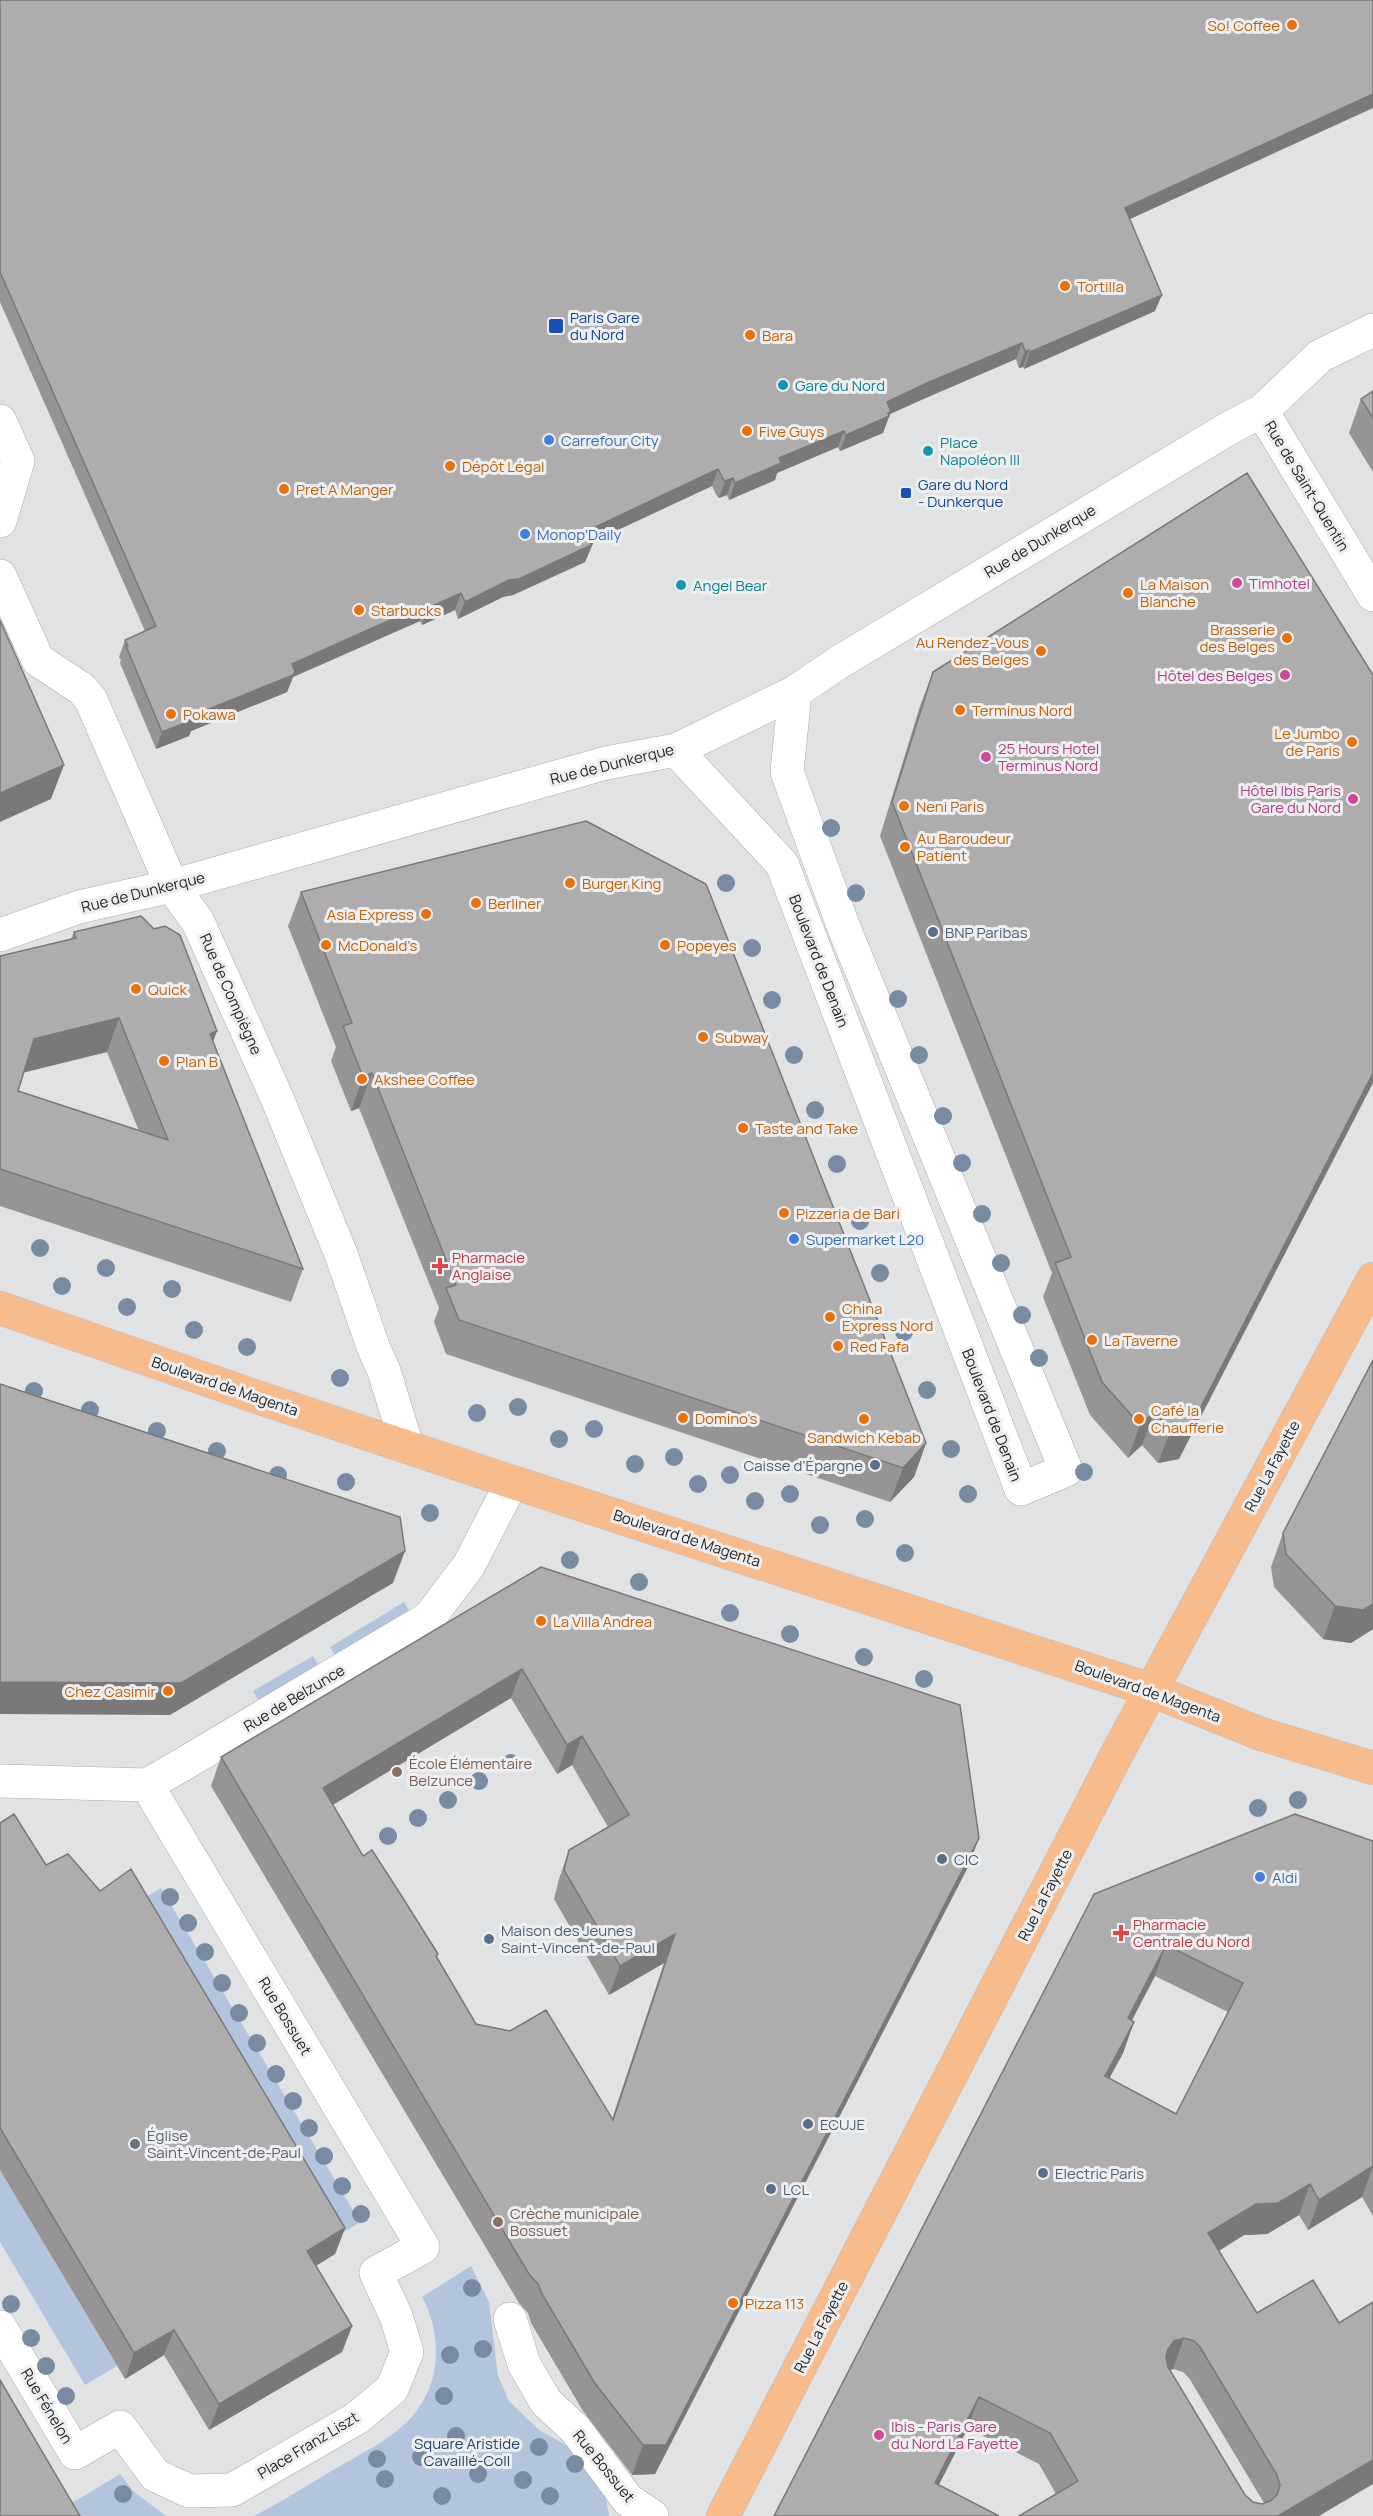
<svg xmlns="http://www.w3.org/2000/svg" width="1373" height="2516" font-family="Manrope,sans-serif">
<rect width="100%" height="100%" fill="#e0e2e3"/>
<!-- green -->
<path fill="#b2c5dd" d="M404,1602L413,1618L339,1663L330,1647Z
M313,1656L323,1673L263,1708L253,1691Z
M161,1888L360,2222L328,2242L129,1907Z
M0,2169L117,2366L85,2385L0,2242Z
M471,2266L489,2302L498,2376L509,2401L539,2430L578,2452L605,2493L609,2516H254C282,2502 309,2484 337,2468C360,2454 386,2442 406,2423C441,2390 444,2337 422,2297Z
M120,2474L133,2491L166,2516H76L69,2505Z"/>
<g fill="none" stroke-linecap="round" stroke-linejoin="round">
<!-- minor casing -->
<g stroke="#abacae" stroke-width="34">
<path id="minor" d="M1262,411L1373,595
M0,421L18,461L0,521
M0,576L38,660L82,689L91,700L172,886L198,922L277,1098L341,1254L374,1349L384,1371L407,1446
M676,750L782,864L1021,1489L1066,1470L844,928L787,772L795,692
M0,935L79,907L172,886L606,763L676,750L795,692L841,661L1231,427L1262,411L1320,356L1373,330
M0,1781L147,1785L180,1766L429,1618L469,1565L512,1482
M510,2319L524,2364L546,2402L576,2430L628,2500L652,2516
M0,2327L75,2453L120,2427L155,2475L189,2491L232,2490L357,2418L392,2389L407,2352L396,2316L376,2273L423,2247L147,1785"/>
</g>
<!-- major casing -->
<g stroke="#bcbcbc" stroke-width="34">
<path id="major" d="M0,1308L260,1398L512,1482L1151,1690L1261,1734L1373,1768
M723,2516L1119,1750L1373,1279"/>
</g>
<!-- minor -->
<use href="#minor" stroke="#fff" stroke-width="33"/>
<!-- major -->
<use href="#major" stroke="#f8bb8c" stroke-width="33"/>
</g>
<!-- trees -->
<g fill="#788ba2">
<circle cx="831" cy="828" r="9"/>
<circle cx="726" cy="883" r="9"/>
<circle cx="856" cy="893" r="9"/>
<circle cx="752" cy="948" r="9"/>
<circle cx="898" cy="999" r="9"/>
<circle cx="772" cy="1000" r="9"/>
<circle cx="794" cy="1055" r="9"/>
<circle cx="919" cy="1055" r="9"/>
<circle cx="815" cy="1110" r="9"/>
<circle cx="943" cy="1116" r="9"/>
<circle cx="962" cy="1163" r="9"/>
<circle cx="837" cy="1164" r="9"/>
<circle cx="982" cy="1214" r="9"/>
<circle cx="860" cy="1221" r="9"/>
<circle cx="40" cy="1248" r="9"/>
<circle cx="1001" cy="1263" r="9"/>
<circle cx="106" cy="1268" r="9"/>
<circle cx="880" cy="1273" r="9"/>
<circle cx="62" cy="1286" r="9"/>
<circle cx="172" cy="1289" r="9"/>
<circle cx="127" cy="1307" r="9"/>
<circle cx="1022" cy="1315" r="9"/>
<circle cx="194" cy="1330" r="9"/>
<circle cx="904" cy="1332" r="9"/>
<circle cx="247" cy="1347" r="9"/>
<circle cx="1039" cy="1358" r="9"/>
<circle cx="340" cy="1378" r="9"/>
<circle cx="927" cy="1390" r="9"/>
<circle cx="34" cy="1391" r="9"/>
<circle cx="518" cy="1407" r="9"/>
<circle cx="90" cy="1410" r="9"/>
<circle cx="477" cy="1413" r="9"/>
<circle cx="594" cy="1429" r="9"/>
<circle cx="157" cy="1431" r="9"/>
<circle cx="559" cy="1439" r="9"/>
<circle cx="951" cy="1449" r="9"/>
<circle cx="217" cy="1451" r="9"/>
<circle cx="674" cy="1457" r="9"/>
<circle cx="635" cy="1464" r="9"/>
<circle cx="1084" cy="1472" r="9"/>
<circle cx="278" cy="1475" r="9"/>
<circle cx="730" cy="1475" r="9"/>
<circle cx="346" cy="1482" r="9"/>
<circle cx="698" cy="1484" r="9"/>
<circle cx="790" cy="1494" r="9"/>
<circle cx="968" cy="1494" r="9"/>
<circle cx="755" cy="1501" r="9"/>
<circle cx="430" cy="1513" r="9"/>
<circle cx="865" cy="1519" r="9"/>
<circle cx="820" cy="1525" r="9"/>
<circle cx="905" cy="1553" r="9"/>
<circle cx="570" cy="1560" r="9"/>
<circle cx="639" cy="1582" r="9"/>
<circle cx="730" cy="1613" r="9"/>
<circle cx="790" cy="1634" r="9"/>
<circle cx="864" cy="1657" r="9"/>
<circle cx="924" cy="1679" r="9"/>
<circle cx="511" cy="1763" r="9"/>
<circle cx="479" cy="1781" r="9"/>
<circle cx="448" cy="1800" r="9"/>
<circle cx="1298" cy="1800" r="9"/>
<circle cx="1258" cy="1808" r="9"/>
<circle cx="418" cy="1818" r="9"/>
<circle cx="388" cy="1836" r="9"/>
<circle cx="170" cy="1897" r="9"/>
<circle cx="188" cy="1923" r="9"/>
<circle cx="205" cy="1952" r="9"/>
<circle cx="222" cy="1983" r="9"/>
<circle cx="239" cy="2013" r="9"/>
<circle cx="257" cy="2043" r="9"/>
<circle cx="276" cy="2074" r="9"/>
<circle cx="293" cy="2101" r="9"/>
<circle cx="309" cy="2128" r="9"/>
<circle cx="324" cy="2156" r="9"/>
<circle cx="342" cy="2186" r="9"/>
<circle cx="361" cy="2214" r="9"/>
<circle cx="472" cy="2288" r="9"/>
<circle cx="11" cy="2304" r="9"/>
<circle cx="31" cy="2338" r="9"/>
<circle cx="483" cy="2349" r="9"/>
<circle cx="450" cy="2355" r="9"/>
<circle cx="46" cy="2366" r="9"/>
<circle cx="66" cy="2396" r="9"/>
<circle cx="444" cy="2396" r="9"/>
<circle cx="456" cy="2436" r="9"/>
<circle cx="539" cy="2447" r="9"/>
<circle cx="421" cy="2457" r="9"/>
<circle cx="377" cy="2459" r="9"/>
<circle cx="575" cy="2464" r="9"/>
<circle cx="478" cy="2474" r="9"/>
<circle cx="385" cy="2479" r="9"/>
<circle cx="523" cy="2480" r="9"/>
<circle cx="123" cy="2494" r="9"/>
<circle cx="442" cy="2496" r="9"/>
<circle cx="550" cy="2496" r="9"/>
</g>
<!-- wall -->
<path fill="#969494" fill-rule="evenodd" d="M0,0L1362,112L1130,219L1155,311L1024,369L1023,367L1019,368L1016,359L921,400L890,414L883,433L840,451L838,447L777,473L775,480L729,500L727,495L719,498L717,496L712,486L594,541L585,562L513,595L503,597L458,619L455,610L422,625L420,621L293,677L287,692L191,731L189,736L156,749L120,663L121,660L119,657L125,640L145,631L0,302Z
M1373,391V472L1349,433L1361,399Z
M1247,473L1179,1459L1158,1463L1142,1445L1128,1458L1090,1415L1043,1297L1052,1273L880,836L920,706L933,672Z
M301,892L926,1443L914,1477L890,1502L446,1354L434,1322L439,1308L359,1108L351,1111L331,1061L336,1047L288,926Z
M74,932L213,1042L303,1269L291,1302L0,1206V956L71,939ZM107,1052L139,1131L18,1091L24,1072Z
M1373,1360V1629L1351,1643L1323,1639L1274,1587L1271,1567L1283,1533Z
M541,1567L968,1867L655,2474L632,2475L583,2411L531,2323L528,2313L519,2303L211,1786L221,1757ZM511,1698L557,1774L572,1765L608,1827L569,1850L559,1879L554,1899L609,1995L664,1963L612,2119L476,2024L437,1958L438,1954L363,1856L333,1805Z
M0,1823L46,1865L345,2228L335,2254L316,2266L352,2326L342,2352L209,2430L164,2355L125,2379L0,2170Z
M1373,1841V2216L1362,2197L1308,2230L1299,2215L1267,2234L1244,2235L1219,2251L1319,2516L1056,2494L1039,2464L968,2428L774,2516L1094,1894ZM1155,1976L1228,2012L1176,2114L1109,2078L1123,2053L1134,2022L1131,2020ZM1173,2369L1183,2372L1189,2378L1264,2503L1262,2504L1253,2502L1245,2495L1170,2370Z"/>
<!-- shaded-wall -->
<path fill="#7a7878" d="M1373,94V108L1119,224L1125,208Z
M1162,295L1155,311L1024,369L1030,352Z
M1022,343L1016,359L921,400L890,414L883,433L840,451L846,435L887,402L927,383Z
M1029,350L1023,367L1019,368L1025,351Z
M844,431L838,447L777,473L775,480L729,500L735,483L779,458Z
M718,469L712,486L594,541L585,562L513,595L503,597L458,619L465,602L593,528Z
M733,478L727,495L719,498L725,481Z
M461,593L455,610L422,625L428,608Z
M426,604L420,621L293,677L287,692L191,731L189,736L156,749L162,732L292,664Z
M64,765L51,799L0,822V793Z
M119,1018L107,1052L22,1073L34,1039Z
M217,1031L205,1064L210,1034Z
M372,1073L359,1108L351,1111L363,1077Z
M1373,1073V1083L1179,1459L1158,1463L1171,1430Z
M1154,1412L1142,1445L1128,1458L1140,1425Z
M926,1443L914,1477L890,1502L903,1468Z
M405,1551L393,1583L170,1715L0,1714V1682Z
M1373,1604V1629L1351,1643L1323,1639L1335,1606Z
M522,1669L511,1698L312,1817L323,1788Z
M582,1736L572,1765L557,1774L567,1745Z
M979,1838L968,1867L655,2474L632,2475L643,2445Z
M675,1934L664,1963L609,1995L620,1966Z
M1166,1945L1155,1976L1117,2049L1128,2018Z
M1134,2022L1123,2053L1094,2107L1105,2076Z
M1373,2166L1362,2197L1308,2230L1319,2200Z
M1310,2184L1299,2215L1267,2234L1244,2235L1197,2264L1208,2233L1256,2204Z
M345,2228L335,2254L297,2277L307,2251Z
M352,2326L342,2352L209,2430L219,2404Z
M174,2330L164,2355L125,2379L134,2353Z
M1184,2338L1173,2369L1163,2372L1168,2349L1174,2341Z
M979,2397L968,2428L924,2514L935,2483Z
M1373,2460V2484L1319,2516H1278Z"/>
<!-- building -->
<path fill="#aeacac" stroke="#7a7878" stroke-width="1.5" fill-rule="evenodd" d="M0,0H1373V94L1125,208L1162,295L1030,352L1029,350L1025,351L1022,343L927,383L887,402L891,412L888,413L889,416L846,435L844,431L779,458L781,463L735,483L733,478L725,481L723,479L718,469L593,528L596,535L590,541L591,545L519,579L509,580L465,602L461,593L428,608L426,604L292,664L295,672L293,675L194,715L195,719L162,732L126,646H128L125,640L156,626L0,272Z
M1373,391V418L1361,399Z
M1247,473L1373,675V1073L1191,1426L1171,1430L1154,1412L1140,1425L1102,1382L1055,1263L1071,1257L892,802L933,672Z
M0,620L64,765L0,793Z
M586,821L706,884L926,1443L903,1468L459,1320L446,1288L456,1285L372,1073L363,1077L343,1026L352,1023L301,892Z
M141,916L154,929L165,926L180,935L217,1031L210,1034L303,1269L0,1169V956L76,938L74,932ZM119,1018L168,1140L18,1091L34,1039Z
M1373,1360V1604L1363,1610L1335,1606L1286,1554L1283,1533Z
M0,1384L400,1517L405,1551L181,1683L0,1682Z
M541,1567L960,1705L979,1838L666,2445H643L594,2382L542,2294L538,2284L529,2274L221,1757ZM522,1669L567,1745L582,1736L629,1815L569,1850L564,1870L620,1966L675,1934L613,2120L546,2010L510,2031L476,2024L436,1956L438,1954L401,1895L372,1850L363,1856L323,1788Z
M14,1814L46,1865L68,1854L100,1891L131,1869L345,2228L307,2251L352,2326L219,2404L174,2330L134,2353L0,2128V1823Z
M1295,1814L1373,1841V2166L1319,2200L1310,2184L1278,2203L1256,2204L1208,2233L1257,2313L1313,2280L1339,2323L1373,2302V2460L1278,2516H1019L1078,2481L1050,2433L979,2397L935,2483L999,2516H774L1094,1894ZM1166,1945L1243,1983L1176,2114L1105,2076L1134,2022L1128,2018ZM1184,2338L1194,2341L1200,2347L1277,2475L1280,2485L1277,2495L1270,2501L1262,2504L1253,2502L1245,2495L1168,2367L1166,2357L1168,2349L1174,2341Z
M0,2380L80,2516H0Z"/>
<!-- markers -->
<g fill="#e8710a" stroke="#eeeff0" stroke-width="2">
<circle cx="1292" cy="25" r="6"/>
<circle cx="1065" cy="286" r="6"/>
<circle cx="750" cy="335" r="6"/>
<circle cx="747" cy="431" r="6"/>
<circle cx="450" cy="466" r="6"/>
<circle cx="284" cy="489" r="6"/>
<circle cx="1128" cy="593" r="6"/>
<circle cx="359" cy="610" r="6"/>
<circle cx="1287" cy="638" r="6"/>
<circle cx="1041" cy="651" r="6"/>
<circle cx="960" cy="710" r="6"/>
<circle cx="171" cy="714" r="6"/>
<circle cx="1352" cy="742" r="6"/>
<circle cx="904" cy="806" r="6"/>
<circle cx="905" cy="847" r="6"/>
<circle cx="570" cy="883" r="6"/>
<circle cx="476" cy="903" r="6"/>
<circle cx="426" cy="914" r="6"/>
<circle cx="326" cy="945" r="6"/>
<circle cx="665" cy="945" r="6"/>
<circle cx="136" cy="989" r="6"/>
<circle cx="703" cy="1037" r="6"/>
<circle cx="164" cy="1061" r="6"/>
<circle cx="362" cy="1079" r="6"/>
<circle cx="743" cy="1128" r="6"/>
<circle cx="784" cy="1213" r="6"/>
<circle cx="830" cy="1317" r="6"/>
<circle cx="1092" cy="1340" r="6"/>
<circle cx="838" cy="1346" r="6"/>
<circle cx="683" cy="1418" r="6"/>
<circle cx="864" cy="1419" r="6"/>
<circle cx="1139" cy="1419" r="6"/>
<circle cx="541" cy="1621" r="6"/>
<circle cx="168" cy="1691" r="6"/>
<circle cx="733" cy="2303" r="6"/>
</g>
<g fill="#1a4fb4" stroke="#eeeff0" stroke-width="2">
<rect x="548" y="318" width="16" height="16" rx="3"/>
<rect x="900" y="487" width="12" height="12" rx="3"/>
</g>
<g fill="#0f9aa8" stroke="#eeeff0" stroke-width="2">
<circle cx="783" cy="385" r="6"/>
<circle cx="928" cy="451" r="6"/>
<circle cx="681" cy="585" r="6"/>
</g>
<g fill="#3f7fe0" stroke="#eeeff0" stroke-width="2">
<circle cx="549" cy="440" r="6"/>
<circle cx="525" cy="534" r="6"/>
<circle cx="794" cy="1239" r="6"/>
<circle cx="1260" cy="1877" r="6"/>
</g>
<g fill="#d1479c" stroke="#eeeff0" stroke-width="2">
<circle cx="1237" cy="583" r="6"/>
<circle cx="1285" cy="675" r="6"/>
<circle cx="986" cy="757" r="6"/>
<circle cx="1353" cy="799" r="6"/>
<circle cx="879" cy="2435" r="6"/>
</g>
<g fill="#5c6f8a" stroke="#eeeff0" stroke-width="2">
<circle cx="933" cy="932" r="6"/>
<circle cx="875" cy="1465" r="6"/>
<circle cx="942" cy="1859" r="6"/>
<circle cx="489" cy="1939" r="6"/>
<circle cx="808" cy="2124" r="6"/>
<circle cx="1043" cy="2173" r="6"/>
<circle cx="771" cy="2189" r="6"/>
</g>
<g fill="#e0444e" stroke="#eeeff0" stroke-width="2">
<path d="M437 1257h6v6h6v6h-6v6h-6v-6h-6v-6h6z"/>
<path d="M1118 1924h6v6h6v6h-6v6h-6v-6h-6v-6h6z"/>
</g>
<g fill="#8d6e63" stroke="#eeeff0" stroke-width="2">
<circle cx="397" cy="1772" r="6"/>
<circle cx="498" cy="2222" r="6"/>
</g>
<circle fill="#6b7280" stroke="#eeeff0" stroke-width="2" cx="135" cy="2144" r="6"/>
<g text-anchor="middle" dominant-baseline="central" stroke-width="6" stroke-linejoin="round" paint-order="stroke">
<!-- food labels -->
<g font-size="15" fill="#c56008" stroke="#eeeff0" text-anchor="start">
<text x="1280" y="25" text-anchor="end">So! Coffee</text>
<text x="1077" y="286">Tortilla</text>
<text x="762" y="335">Bara</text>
<text x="759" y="431">Five Guys</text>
<text x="462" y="466">Dépôt Légal</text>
<text x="296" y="489">Pret A Manger</text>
<text x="1140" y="584">La Maison<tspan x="1140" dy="17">Blanche</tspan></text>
<text x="371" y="610">Starbucks</text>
<text x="1275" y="629" text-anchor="end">Brasserie<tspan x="1275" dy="17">des Belges</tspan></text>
<text x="1029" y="642" text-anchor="end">Au Rendez-Vous<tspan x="1029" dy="17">des Belges</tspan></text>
<text x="972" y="710">Terminus Nord</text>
<text x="183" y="714">Pokawa</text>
<text x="1340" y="733" text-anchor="end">Le Jumbo<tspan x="1340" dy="17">de Paris</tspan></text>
<text x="916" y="806">Neni Paris</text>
<text x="917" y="838">Au Baroudeur<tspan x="917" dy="17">Patient</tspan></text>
<text x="582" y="883">Burger King</text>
<text x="488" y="903">Berliner</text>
<text x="414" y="914" text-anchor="end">Asia Express</text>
<text x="338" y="945">McDonald's</text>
<text x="677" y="945">Popeyes</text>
<text x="148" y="989">Quick</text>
<text x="715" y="1037">Subway</text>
<text x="176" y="1061">Plan B</text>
<text x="374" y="1079">Akshee Coffee</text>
<text x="755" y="1128">Taste and Take</text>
<text x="796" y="1213">Pizzeria de Bari</text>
<text x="842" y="1308">China<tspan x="842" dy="17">Express Nord</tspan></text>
<text x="1104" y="1340">La Taverne</text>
<text x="850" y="1346">Red Fafa</text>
<text x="1151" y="1410">Café la<tspan x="1151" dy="17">Chaufferie</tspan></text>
<text x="695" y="1418">Domino's</text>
<text x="864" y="1437" text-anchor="middle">Sandwich Kebab</text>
<text x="553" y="1621">La Villa Andrea</text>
<text x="156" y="1691" text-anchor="end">Chez Casimir</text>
<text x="745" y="2303">Pizza 113</text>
</g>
<!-- transit labels -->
<g font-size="15" fill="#164399" stroke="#eeeff0" text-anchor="start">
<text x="570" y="317">Paris Gare<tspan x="570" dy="17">du Nord</tspan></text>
<text x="918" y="484">Gare du Nord<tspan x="918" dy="17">- Dunkerque</tspan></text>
</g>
<!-- culture labels -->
<g font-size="15" fill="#0d838f" stroke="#eeeff0" text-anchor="start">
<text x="795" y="385">Gare du Nord</text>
<text x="940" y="442">Place<tspan x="940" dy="17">Napoléon III</tspan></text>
<text x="693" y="585">Angel Bear</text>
</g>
<!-- shop labels -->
<g font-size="15" fill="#366cbe" stroke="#eeeff0" text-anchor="start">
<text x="561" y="440">Carrefour City</text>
<text x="537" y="534">Monop’Daily</text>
<text x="806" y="1239">Supermarket L20</text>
<text x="1272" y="1877">Aldi</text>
</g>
<!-- street labels -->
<g font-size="15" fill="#1f2020" stroke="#eeeff0">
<text transform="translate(1307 486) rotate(59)">Rue de Saint-Quentin</text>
<text transform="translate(1040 541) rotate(-31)">Rue de Dunkerque</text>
<text transform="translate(612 764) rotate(-14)">Rue de Dunkerque</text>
<text transform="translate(143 892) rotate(-14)">Rue de Dunkerque</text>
<text transform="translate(819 961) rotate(69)">Boulevard de Denain</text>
<text transform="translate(231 994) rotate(66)">Rue de Compiègne</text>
<text transform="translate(225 1386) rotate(19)">Boulevard de Magenta</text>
<text transform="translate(992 1415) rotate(69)">Boulevard de Denain</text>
<text transform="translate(1272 1466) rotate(-62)">Rue La Fayette</text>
<text transform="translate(687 1538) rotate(18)">Boulevard de Magenta</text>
<text transform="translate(1148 1691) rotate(20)">Boulevard de Magenta</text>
<text transform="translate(294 1698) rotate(-31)">Rue de Belzunce</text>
<text transform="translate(1045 1895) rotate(-63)">Rue La Fayette</text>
<text transform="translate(285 2016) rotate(59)">Rue Bossuet</text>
<text transform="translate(821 2327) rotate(-63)">Rue La Fayette</text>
<text transform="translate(47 2406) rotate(59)">Rue Fénelon</text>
<text transform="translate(308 2445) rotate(-31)">Place Franz Liszt</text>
<text transform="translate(604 2466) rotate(51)">Rue Bossuet</text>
</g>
<!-- hotel labels -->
<g font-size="15" fill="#b23c85" stroke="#eeeff0" text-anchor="start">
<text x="1249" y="583">Timhotel</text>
<text x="1273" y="675" text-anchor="end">Hôtel des Belges</text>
<text x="998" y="748">25 Hours Hotel<tspan x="998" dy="17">Terminus Nord</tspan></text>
<text x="1341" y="790" text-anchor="end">Hôtel Ibis Paris<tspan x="1341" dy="17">Gare du Nord</tspan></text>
<text x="891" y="2426">Ibis - Paris Gare<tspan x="891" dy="17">du Nord La Fayette</tspan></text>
</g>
<!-- service labels -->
<g font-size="15" fill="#4e5e75" stroke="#eeeff0" text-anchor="start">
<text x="945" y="932">BNP Paribas</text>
<text x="863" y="1465" text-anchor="end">Caisse d'Épargne</text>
<text x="954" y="1859">CIC</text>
<text x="501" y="1930">Maison des Jeunes<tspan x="501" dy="17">Saint-Vincent-de-Paul</tspan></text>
<text x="820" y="2124">ECUJE</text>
<text x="1055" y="2173">Electric Paris</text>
<text x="783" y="2189">LCL</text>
</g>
<!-- health labels -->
<g font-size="15" fill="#be3a42" stroke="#eeeff0" text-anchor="start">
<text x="452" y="1257">Pharmacie<tspan x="452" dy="17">Anglaise</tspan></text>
<text x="1133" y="1924">Pharmacie<tspan x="1133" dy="17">Centrale du Nord</tspan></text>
</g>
<!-- education labels -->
<g font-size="15" fill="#785e54" stroke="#eeeff0" text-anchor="start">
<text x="409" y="1763">École Élémentaire<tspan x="409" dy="17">Belzunce</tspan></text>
<text x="510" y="2213">Crèche municipale<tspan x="510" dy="17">Bossuet</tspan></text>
</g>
<!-- worship labels -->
<g font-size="15" fill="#5b616d" stroke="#eeeff0" text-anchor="start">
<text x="147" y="2135">Église<tspan x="147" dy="17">Saint-Vincent-de-Paul</tspan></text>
</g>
<!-- park labels -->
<g font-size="15" fill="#22436c" stroke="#eeeff0">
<text x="467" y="2443">Square Aristide<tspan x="467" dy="17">Cavaillé-Coll</tspan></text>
</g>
</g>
</svg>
